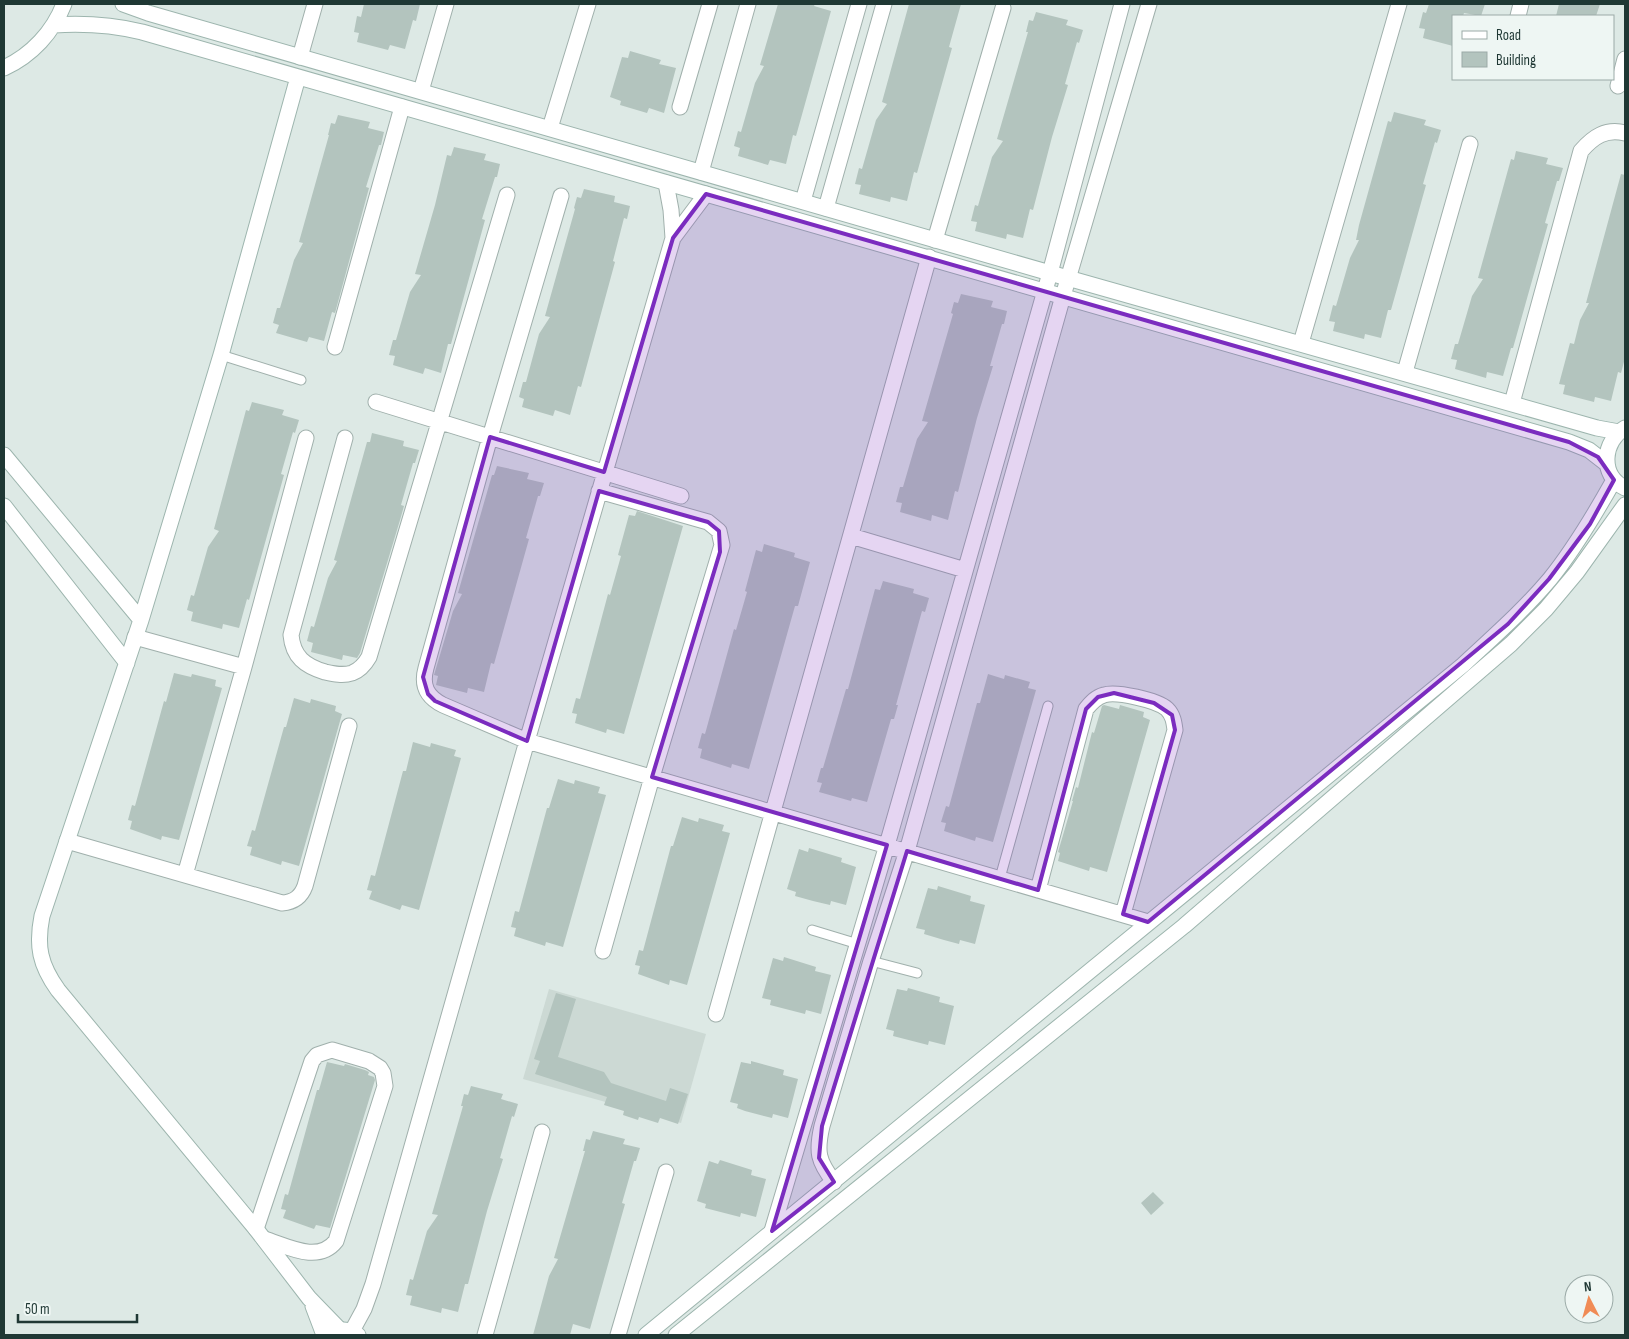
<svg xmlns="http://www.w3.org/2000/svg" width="1629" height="1339" font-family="'Sofia Sans Condensed',sans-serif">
<rect width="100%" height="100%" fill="#dde9e5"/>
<!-- built -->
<path fill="#ccd9d4" d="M549,989L706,1034L681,1123L523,1079Z"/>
<!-- building -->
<path fill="#b3c4be" d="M364,4H420L416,21L413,20L405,49L390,45L388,50L357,42L359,33L354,32L357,16L361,17Z
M778,4H815L814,6L831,11L796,136L793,135L786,164L770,160L768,165L738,156L740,148L734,146L738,131L741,132L755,83L764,66L760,65Z
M909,4H961L949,47L952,48L917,173L914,172L907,201L891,197L890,202L859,194L861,185L855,184L859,168L862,169L876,120L887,104L882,102Z
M1429,4H1485L1481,16L1464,13L1463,16H1453V46L1423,38L1425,29L1419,28L1423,12L1426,13Z
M1559,4H1600L1596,16H1556Z
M1036,12L1068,20L1066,25L1083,30L1079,43L1077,42L1065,84L1068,85L1052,137L1033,210L1030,209L1023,238L1007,234L1006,239L975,231L977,222L971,221L975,205L978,206L992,157L1003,141L997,139L1028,32H1026L1029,20L1033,21Z
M630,51L661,60L659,64L676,68L664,113L649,108L647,113L620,105L621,101L610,97L622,57L628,58Z
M1394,112L1426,120L1424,125L1441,130L1437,143L1435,142L1423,184L1426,185L1391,310H1388L1381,338L1365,334L1364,339L1333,331L1335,322L1329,321L1333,305L1336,306L1350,258L1359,240H1356L1359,225L1388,121L1391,122Z
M338,115L370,122L368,128L384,132L381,145H379L366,187L369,188L335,313L332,312L324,341L309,337L307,342L276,333L279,325L273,323L277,308H280L294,260L303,243L299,242L329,135H328L331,123L335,124Z
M454,147L486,154L484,160L500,164L497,177H495L482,219L485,220L451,344H448L441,373L425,368L423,374L393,365L395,356L389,355L393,340H396L410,292L421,275L415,274L435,205L447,155L451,156Z
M1516,151L1548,158L1546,164L1563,168L1559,181H1557L1545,223L1548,224L1513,348H1511L1503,376L1487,372L1486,378L1455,369L1457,360L1451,359L1455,344H1458L1472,296L1483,279L1478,278L1511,159L1514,160Z
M1621,174L1625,175V358L1621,373L1618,372L1611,401L1595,397L1594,402L1563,394L1565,385L1559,384L1570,343L1574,344L1580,320L1589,303H1586Z
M584,189L615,196L614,202L630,206L627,219L624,218L613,261L615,262L581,387L578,386L570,415L555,410L553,416L522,407L524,399L519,397L523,382H526L539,334L550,317L545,316L575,209L574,208L577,197L581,198Z
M961,294L993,301L991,307L1007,311L1004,324H1002L990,366H993L977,418L958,492L955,491L948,520L932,515L931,521L900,512L902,503L896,502L900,487H903L917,439L928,422L922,421L953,314L951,313L954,302L958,303Z
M252,402L284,410L282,415L299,420L295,433L293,432L281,474L284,475L249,600L247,599L239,628L223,624L222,629L191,621L193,612L187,610L191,595L194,596L208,547L219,531L214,529L246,410L249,411Z
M372,433L404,441L403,446L419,450L415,463H413L401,505L404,506L400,520L360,653L357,658L343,655L342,660L311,652L313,643L307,641L311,626L314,627L328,578L337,561L334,560L338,546L367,442H370Z
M497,466L529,473L527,479L544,483L540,496H538L526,538L529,539L494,664L491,663L484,692L468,688L467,693L436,685L438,676L434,675L453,611L462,594L458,593L462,579L492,475H494Z
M637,511L683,526L624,734L607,729L606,733L575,723L577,714L572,713L576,698L580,699L608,594L610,595L621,556L618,555L629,515L635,516Z
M764,544L795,553L794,557L810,562L798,606H795L749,769L732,764L731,768L700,758L702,749L698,748L702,733L705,734L734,629L736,630L747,592L745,591L756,550L762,552Z
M883,581L914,589L913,593L929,598L925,612L922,611L896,705H898L894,719H891L867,802L852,798L851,801L819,792L822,783L817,782L821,768H823L846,689H848L875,589L880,590Z
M174,673L191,677L192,674L216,680L215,686L222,688L179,840L162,836L161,840L130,829L132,821L128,820L132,805L135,806L164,701L166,702Z
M988,674L1004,679L1005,675L1030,682L1028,688L1036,690L993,842L976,837L975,841L944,831L946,823L941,822L946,806L949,807L977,703H980Z
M294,698L310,703L311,699L336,706L335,711L342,714L299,866L282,861L281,865L250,855L252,847L247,846L252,830L255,831L284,727H286Z
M1104,705L1119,709L1120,705L1144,712L1143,717L1150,720L1107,872L1090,867L1089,871L1058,861L1060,853L1058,852L1073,801H1072L1076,787L1078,788L1092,732L1094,733L1102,706Z
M413,742L430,747L431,743L456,750L454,756L461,758L419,910L402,905L400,910L369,899L372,891L367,890L371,875L375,876L403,771H406Z
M558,779L574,784L575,780L600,787L598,793L606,795L563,947L546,942L545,946L514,936L516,928L511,927L515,911L519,912L547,808H549Z
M682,817L698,822L699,818L724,825L722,831L730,833L687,985L670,980L669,985L638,974L640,966L635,965L639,950L643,951L671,846H673Z
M809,848L842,858L841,862L856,867L846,905L831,901L830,905L813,901L795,896L796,892L787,889L799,849L808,852Z
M938,886L971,896L970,901L985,905L975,944L960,940L959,944L944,940L924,934L925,930L916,928L928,888L937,890Z
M784,957L816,967L815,971L831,975L821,1014L806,1010L805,1014L770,1005L771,1000L762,998L773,958L783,961Z
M908,988L940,997L939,1002L954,1006L945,1045L929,1041L928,1045L893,1036L894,1031L886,1029L897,989L907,991Z
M556,993L576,999L558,1057L604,1072L611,1083L666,1101L670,1088L688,1094L678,1124L660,1118L658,1123L639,1117L638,1120L623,1115L624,1111L604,1105L607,1097L535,1074L540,1061L534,1059Z
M751,1061L784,1070L783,1075L798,1079L788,1118L773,1114L772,1118L745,1111L737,1108L738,1104L730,1102L741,1062L751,1064Z
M327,1062L344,1066L345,1064L365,1070L369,1072L368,1075L374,1077L375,1080L330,1228L316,1225L314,1229L283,1218L286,1210L281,1209L285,1194L288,1195L317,1090H319Z
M471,1086L503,1094L501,1099L518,1104L514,1117L512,1116L500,1158L503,1159L487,1211L468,1284H465L458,1312L442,1308L441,1313L410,1305L412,1296L406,1295L410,1279L413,1280L427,1231L438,1215L432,1214L463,1106H461L464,1094L468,1095Z
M593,1131L625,1139L623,1144L640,1148L636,1161H634L622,1203L625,1204L590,1329L573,1324L570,1335H533L549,1276L558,1259L554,1258L585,1151H583L586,1139L590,1140Z
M720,1160L752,1170L751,1175L766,1179L756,1217L741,1213L740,1217L705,1208L706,1204L697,1201L709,1161L718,1164Z
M1153,1192L1164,1203L1151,1215L1141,1203Z"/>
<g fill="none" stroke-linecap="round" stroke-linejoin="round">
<!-- lane casing -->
<g stroke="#a0b0ac" stroke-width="11">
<path id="lane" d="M221,355L301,380
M1000,878L1048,706
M812,930L858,944
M871,961L917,973"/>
</g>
<!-- street casing -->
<g stroke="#a0b0ac" stroke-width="17">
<path id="street" d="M1518,16L1521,4
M300,57L315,4
M1618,86L1625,59
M421,91L446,4
M680,107L710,4
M550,128L588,4
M701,172L748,4
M561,196L490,437L426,668C421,686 427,697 443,705L527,741L1148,922
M803,201L859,4
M826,208L884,4
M673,238L706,194
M935,240L1003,8
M1301,343L1399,4
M335,347L402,107
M1405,372L1470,144
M376,402L681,496
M1512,403L1581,151C1593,137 1606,128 1625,133
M345,438L291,635C293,657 305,666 325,672C334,674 343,676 352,673C360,670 365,664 369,657L507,195
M599,491L708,522L719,531L722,545L652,777L603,951
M851,536L965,570
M135,637L244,667
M67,841L282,903C294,902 301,897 305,886L349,726
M185,875L244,667L306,438
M1038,890L1086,709C1091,703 1096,697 1104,695C1116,691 1157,700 1167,709C1173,715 1174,722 1175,730L1123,914
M716,1014L929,257
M834,1182C818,1161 816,1152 822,1126L871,961L907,851L1063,296L1149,4
M256,1229L312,1061L317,1055L332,1050L369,1061L380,1068L383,1073L385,1086L336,1241C318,1264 287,1246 264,1239
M772,1231L887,845L1050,273L1122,4
M352,1331L364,1309L373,1284L527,741L673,238L671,210L666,183
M485,1335L542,1132
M618,1335L666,1172"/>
</g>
<!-- secondary casing -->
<g stroke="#9db5ae" stroke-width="17">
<path id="secondary" d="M123,4L148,13L1050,273L1597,428L1619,432
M54,25C85,23 113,25 142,32L1569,442L1589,450L1607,464
M4,68C32,55 53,32 64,4
M298,77L221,355L141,620L42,916C36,946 40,965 58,990L256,1229L309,1298L340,1330
M1625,428C1603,441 1599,475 1625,488
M4,455L141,620
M4,506L127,663
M313,1306L324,1335
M332,1334C341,1328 349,1329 358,1335
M646,1335L1463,665C1493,637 1524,610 1550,579C1575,548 1595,514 1614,480
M676,1335L1184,926L1511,644L1546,609L1577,572L1625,505"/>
</g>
<!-- lane -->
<use href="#lane" stroke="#fff" stroke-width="9"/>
<!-- street -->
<use href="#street" stroke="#fff" stroke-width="15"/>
<!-- secondary -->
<use href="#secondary" stroke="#fff" stroke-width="15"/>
</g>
<!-- marked area -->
<path fill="#7b2cbf" fill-opacity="0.2" stroke="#7b2cbf" stroke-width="4" stroke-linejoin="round" d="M706,194L1569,442L1598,457L1614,480L1590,524L1549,579L1508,624L1148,922L1123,914L1175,730L1172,715L1154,703L1114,693L1098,697L1086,709L1038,890L907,851L822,1126L819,1158L834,1182L772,1231L887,845L652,777L720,552L719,531L708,522L599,491L527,741L435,701L428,694L423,677L490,437L604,472L673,238Z"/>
<!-- border -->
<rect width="1629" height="1339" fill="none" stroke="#1f3834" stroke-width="10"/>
<!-- legend -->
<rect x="1452" y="15" width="162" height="65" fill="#eef6f3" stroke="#9baaa7"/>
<rect x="1462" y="31" width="25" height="8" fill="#ffffff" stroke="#9baaa7"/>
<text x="1496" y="40" font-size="15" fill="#1f3834">Road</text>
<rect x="1462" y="52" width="25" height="15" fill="#b3c4be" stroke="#9baaa7"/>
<text x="1496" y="65" font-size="15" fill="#1f3834">Building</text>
<!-- north arrow -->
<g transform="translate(1589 1299) rotate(354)"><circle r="24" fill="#eef6f3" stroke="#9baaa7"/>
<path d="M0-4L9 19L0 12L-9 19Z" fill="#f08b55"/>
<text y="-8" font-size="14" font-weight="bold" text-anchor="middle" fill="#1f3834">N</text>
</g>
<!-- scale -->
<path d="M18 1314v8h119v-8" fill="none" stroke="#1f3834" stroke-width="2.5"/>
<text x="25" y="1314" font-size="15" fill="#1f3834" stroke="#eef6f3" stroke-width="4" paint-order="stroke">50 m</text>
</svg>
